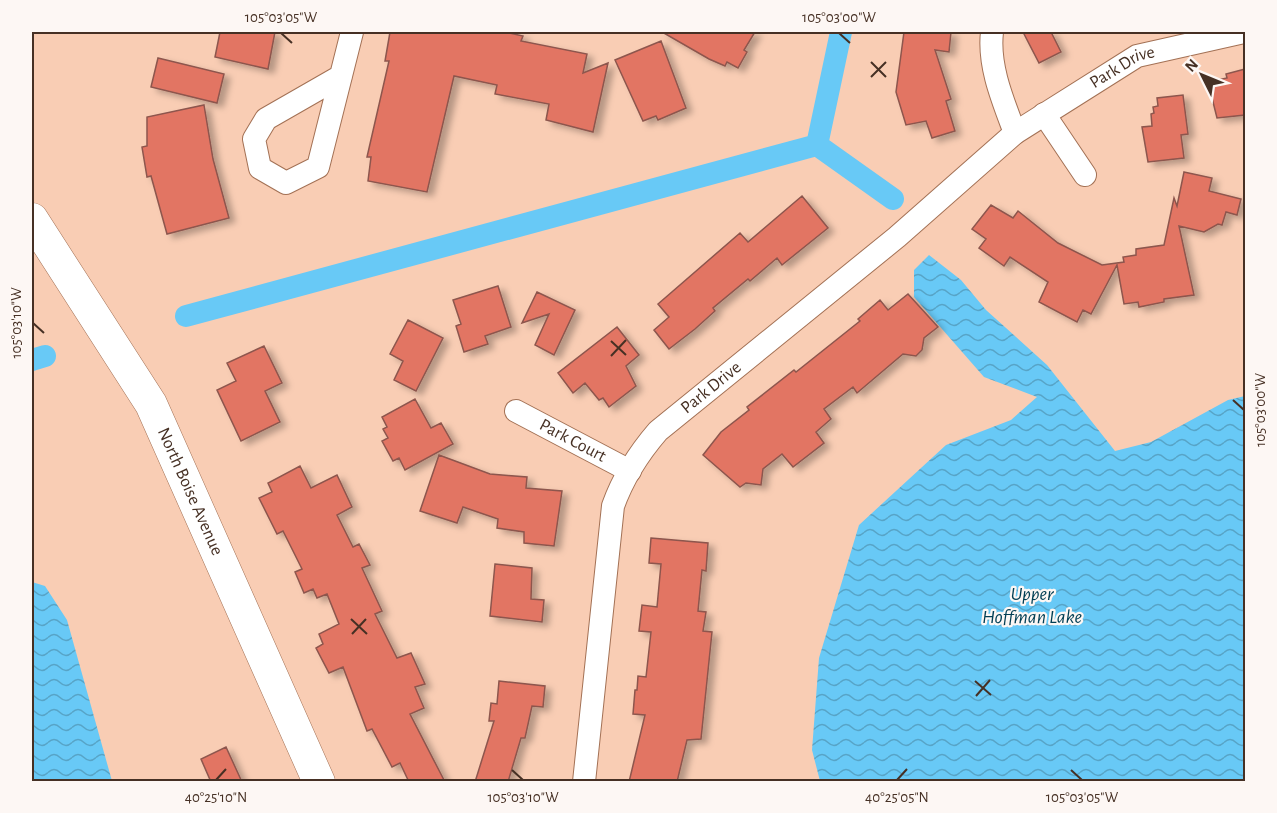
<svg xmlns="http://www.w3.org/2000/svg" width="1277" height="813" font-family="'Alegreya Sans',sans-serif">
<defs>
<pattern id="water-waves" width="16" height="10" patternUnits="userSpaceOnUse" patternTransform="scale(1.5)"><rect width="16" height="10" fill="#68c9f6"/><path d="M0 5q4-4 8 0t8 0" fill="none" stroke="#57a4c7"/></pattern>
<filter id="shadow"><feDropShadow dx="6" dy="4" stdDeviation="3" flood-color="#0004"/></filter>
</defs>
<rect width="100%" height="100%" fill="#f9cdb4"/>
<!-- water -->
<path fill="url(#water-waves)" d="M929,255L961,280L986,310L1047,365L1115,451L1151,442L1228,400L1245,396V781H820L812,750L819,658L859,525L946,445L1011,420L1037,397L984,377L914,297V270Z
M32,582L45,586L67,620L112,781H32Z"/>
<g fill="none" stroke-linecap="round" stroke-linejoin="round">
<!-- canal -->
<path stroke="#68c9f6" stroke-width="22" d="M817,145L841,32
M817,145L893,199
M186,316L817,145
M32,360L45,356"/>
</g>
<!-- building -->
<path fill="#e27463" stroke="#8d564d" stroke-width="1.5" filter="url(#shadow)" d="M220,32H275L268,69L215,57Z
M390,32H505L523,36L521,41L587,54L583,73L608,63L593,132L546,120L549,104L495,94L497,85L454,76L427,192L368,181L371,157H367L389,61H385Z
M662,32H755L744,50L747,52L738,68L727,62L725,66L709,59Z
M904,32H951L949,52L935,50L951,99L946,101L955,131L932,138L926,121L906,125L896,92Z
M1023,32H1051L1061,52L1039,63Z
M661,41L686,108L658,120L656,116L643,121L615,60Z
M158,58L224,74L217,103L151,87Z
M1245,69V115L1217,118L1208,82L1227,78L1226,74Z
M1183,95L1188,134L1181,135L1184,158L1148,162L1142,127L1152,126L1151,114L1154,113L1153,107L1158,106L1157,98Z
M204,105L213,159L229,218L167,234L151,176L147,177L142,147L147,146V117Z
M1184,172L1212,178L1209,191L1241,199L1237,215L1226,212L1222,225L1218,224L1204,232L1179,226L1194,295L1164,299V302L1139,307L1138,302L1124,304L1117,265L1091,314L1083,310L1077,322L1039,302L1048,282L1010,257L1004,266L979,248L986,239L972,229L991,205L1013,218L1018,211L1058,243L1102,265L1124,262L1123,257L1136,255V249L1164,245L1174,198L1177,206Z
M802,196L828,228L782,265L777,258L750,281L748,279L713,308L715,311L695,329L669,349L654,330L669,317L658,304L740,233L748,242Z
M498,286L511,327L485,336L488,344L464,352L456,326L461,324L453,300Z
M537,292L575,310L554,355L535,345L549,314L522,323Z
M908,294L938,327L924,338L922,350L916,356L903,354L857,393L853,387L824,409L831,419L816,432L824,443L793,467L782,454L763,469L761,485L746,483L740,487L703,455L721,432L749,410L747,407L794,370L796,372L860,321L858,319L880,300L888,310Z
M408,320L443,338L416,391L394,380L403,361L390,354Z
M617,327L639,355L626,366L636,386L609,407L603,398L599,400L585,383L573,393L558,373Z
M264,346L282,383L265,391L280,422L241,441L217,390L236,381L227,363Z
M415,399L431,428L441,423L453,444L405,470L399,458L393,461L382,441L388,438L383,429L387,427L382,417Z
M439,455L490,474L527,477L526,488L562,491L554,546L524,543V532L497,528L498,519L463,507L457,523L420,511Z
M300,466L311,488L337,475L352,507L337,515L353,547L359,544L370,565L362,568L382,611L375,614L397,658L411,653L425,684L415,687L424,708L410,714L445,782H409L400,763L392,767L372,729L367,731L343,667L329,673L316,648L323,644L319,634L339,624L327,594L317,598L313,589L304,593L295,572L302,569L283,531L277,534L259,498L272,492L268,483Z
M651,538L708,543L706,571L702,570L698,611L706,612L703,631L712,632L701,739L687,740L677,782H629L645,715L633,714L635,690H637L638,676L646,677L651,632L639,631L642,605L657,607L661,564L649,563Z
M495,564L532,568L531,599L544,600L542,622L490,616Z
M499,681L545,686L543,707L532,706L525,738H521L508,782H475L494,721H489L491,703L497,704Z
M226,747L242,782H211L201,759Z"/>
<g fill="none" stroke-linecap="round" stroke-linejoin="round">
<!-- street casing -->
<g stroke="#a37155" stroke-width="24">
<g id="street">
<path d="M992,32C988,66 1003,101 1015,133"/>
<path d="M341,76L266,119L254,139L260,168L286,183L318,167L352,32"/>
<path d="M1044,114L1085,175"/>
<path id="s1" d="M516,411L630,471"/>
<path id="s2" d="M584,782L613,506C623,478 639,453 658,431L897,237L1015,133L1137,56L1244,32"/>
</g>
</g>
<!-- secondary casing -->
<g stroke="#a37155" stroke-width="33">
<g id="secondary">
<path id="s3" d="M32,219L151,404L319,782"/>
</g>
</g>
<!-- street -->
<use href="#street" stroke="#fff" stroke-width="22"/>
<!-- secondary -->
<use href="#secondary" stroke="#fff" stroke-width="32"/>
</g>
<!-- ticks -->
<path fill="none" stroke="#463024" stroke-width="2" d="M281,33L292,43M839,33L850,43M871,62L886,77M871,77L886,62M33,323L44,333M611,341L626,355M611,356L626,340M1233,400L1244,410M351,619L367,634M352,634L366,619M975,681L991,695M976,696L990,680M512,770L523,780M1071,770L1082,780M216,780L226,769M897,780L907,769"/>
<g text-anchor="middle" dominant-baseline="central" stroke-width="4.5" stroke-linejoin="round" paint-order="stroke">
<!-- street labels -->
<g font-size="18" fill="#463024" stroke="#fdf7f4">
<text stroke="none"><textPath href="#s2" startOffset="957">Park Drive</textPath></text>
<text stroke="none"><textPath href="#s2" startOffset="434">Park Drive</textPath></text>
<text stroke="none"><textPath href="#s1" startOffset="64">Park Court</textPath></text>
<text stroke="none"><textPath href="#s3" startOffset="316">North Boise Avenue</textPath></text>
</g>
<!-- water labels -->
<g font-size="20" font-style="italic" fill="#013e54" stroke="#fdf7f4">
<text x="1032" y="594">Upper<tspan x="1032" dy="23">Hoffman Lake</tspan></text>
</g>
</g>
<!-- border -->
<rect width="1277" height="813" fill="none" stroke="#fdf7f4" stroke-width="66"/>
<!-- north arrow -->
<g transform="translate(1202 75) rotate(313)" stroke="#fdf7f4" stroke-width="4.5" paint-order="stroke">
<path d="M0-4.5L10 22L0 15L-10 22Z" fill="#463024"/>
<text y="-9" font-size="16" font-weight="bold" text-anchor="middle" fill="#463024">N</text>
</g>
<rect x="33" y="33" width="1211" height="747" fill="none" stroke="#463024" stroke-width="2"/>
<g font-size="15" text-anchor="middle" fill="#463024">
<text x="281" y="22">105°03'05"W</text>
<text x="839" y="22">105°03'00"W</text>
<text transform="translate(16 323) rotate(-90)" y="5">105°03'10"W</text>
<text transform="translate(1260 410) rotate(-90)" y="5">105°03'00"W</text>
<text x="216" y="802">40°25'10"N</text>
<text x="523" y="802">105°03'10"W</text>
<text x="897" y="802">40°25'05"N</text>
<text x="1082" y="802">105°03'05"W</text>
</g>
</svg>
